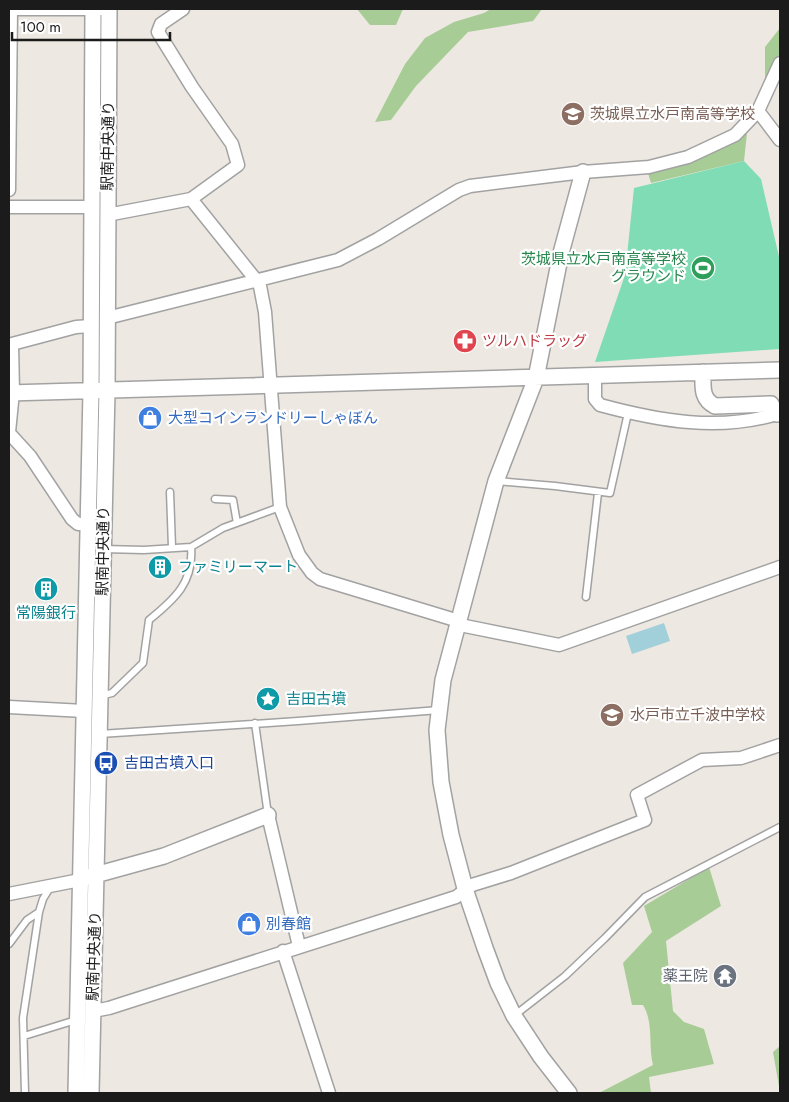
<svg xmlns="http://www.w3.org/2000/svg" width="789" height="1102" font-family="Jost,'Noto Sans JP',sans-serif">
<rect width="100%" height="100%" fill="#ede8e1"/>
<!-- forest -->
<path fill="#a7cc96" d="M357,9H403L396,25H370Z
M491,9H542L533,21L468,32L416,86L391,120L375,122L405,64L425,38L454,22L484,13Z
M780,28V53L765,78V47Z
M747,133L744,161L651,183L648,173L691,163Z
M709,867L721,906L666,941L673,1011L684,1022L704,1029L714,1064L649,1077L651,1093H599L653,1065C648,1045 654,1023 643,1005H632L623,963L652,932L644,906Z
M780,1046V1092L773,1052Z"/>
<!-- pitch -->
<path fill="#7fdcb5" d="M744,161L761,179L780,261V349L595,362L625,275L634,188Z"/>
<!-- water -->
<path fill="#a1cfda" d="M664,623L670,641L632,654L626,636Z"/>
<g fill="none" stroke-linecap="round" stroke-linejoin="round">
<!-- service casing -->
<g stroke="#a2a2a2" stroke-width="9">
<path id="service" d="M497,481L555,486L610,493L628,413
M170,492L172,547
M215,499L233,500L237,523
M103,549L144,550L191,547L223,528L280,507
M586,597L598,493
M100,696L112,693L143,663L149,620C175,599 194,582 191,547
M255,723L268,815
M100,734L298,721L439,710
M9,944L27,920L39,912
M515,1015L565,976L605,938L645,897L780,827
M24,1036L76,1020
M25,1093L23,1018L39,912L43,899L51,886"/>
</g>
<!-- minor casing -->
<g stroke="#a2a2a2" stroke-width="15">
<path id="minor" d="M15,9H104
M758,111L780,140
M9,190L11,9
M191,199L256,280L260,286L265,312L280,507L299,555L312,573L320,579L452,619L465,626L559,645L780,567
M9,207H91
M107,215L191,199L238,165L232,144L192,87L158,32L161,24L183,9
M107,318L338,260L378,239L459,190L470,186L583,172L649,167L688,157L735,135L758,111L780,63
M595,377V399L600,405C659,421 720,432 780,413
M9,432L13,392L12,344L76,327L91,326
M9,433L30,456L72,519L78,524H88
M9,707L84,711
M268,815L299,946
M9,894L80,880
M283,951L329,1093
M93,1011L109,1008L456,897L472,885L511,873L645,820L637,795L702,760L741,758L780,745"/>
</g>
<!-- tertiary casing -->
<g stroke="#a2a2a2" stroke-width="18">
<path id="tertiary" d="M703,372C703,387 701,399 715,406L771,404L777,414
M9,393L780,370
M88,877L164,856L268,815
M76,1093L91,391L93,9
M91,1093L107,391L109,9
M569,1093L541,1057L514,1016L498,983L485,948L466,892L451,835L441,782L437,730L443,680L496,481L536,378L561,253L583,172"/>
</g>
<!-- service -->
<use href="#service" stroke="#fff" stroke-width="6"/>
<!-- minor -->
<use href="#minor" stroke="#fff" stroke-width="12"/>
<!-- tertiary -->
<use href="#tertiary" stroke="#fff" stroke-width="15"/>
</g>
<!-- icons -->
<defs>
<g id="school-disc" transform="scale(1.25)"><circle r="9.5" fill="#8d6e63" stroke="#fff"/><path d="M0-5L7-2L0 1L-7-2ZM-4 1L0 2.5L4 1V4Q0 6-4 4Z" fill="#fff"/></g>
<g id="stadium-disc" transform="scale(1.25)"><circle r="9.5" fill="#2e9e5b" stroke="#fff"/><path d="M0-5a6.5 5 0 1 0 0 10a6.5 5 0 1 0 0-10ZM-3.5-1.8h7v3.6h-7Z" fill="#fff"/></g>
<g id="pharmacy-disc" transform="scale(1.25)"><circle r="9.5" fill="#e0444e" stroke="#fff"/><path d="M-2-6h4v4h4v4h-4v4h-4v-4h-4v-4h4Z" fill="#fff"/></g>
<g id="shop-disc" transform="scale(1.25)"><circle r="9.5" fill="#3f7fe0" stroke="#fff"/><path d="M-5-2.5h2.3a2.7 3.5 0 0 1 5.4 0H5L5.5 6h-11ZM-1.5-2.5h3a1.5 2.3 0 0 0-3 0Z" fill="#fff"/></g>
<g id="building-disc" transform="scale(1.25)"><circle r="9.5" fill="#0f9aa8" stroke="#fff"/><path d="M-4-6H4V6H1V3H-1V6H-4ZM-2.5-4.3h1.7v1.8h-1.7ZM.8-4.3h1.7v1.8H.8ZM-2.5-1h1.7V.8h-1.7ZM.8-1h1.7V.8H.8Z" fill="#fff"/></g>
<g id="sight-disc" transform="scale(1.25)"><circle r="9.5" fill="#0f9aa8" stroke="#fff"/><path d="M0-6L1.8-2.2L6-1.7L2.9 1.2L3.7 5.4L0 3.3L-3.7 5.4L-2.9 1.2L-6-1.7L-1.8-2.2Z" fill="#fff"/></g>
<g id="bus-disc" transform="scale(1.25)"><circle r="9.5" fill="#1a4fb4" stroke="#fff"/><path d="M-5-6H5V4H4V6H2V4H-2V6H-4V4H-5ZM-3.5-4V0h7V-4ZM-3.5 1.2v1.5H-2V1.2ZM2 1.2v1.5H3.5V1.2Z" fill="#fff"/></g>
<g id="temple-disc" transform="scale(1.25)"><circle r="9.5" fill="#6b7280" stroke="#fff"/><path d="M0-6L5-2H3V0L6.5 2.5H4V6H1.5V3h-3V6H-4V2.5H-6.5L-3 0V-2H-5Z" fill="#fff"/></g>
</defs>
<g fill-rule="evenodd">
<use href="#school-disc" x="573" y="114"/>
<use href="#stadium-disc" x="703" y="268"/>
<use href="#pharmacy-disc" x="465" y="341"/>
<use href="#shop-disc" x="150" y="418"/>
<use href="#building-disc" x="160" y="567"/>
<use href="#building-disc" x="46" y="589"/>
<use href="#sight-disc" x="268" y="699"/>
<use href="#school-disc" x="612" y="715"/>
<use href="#bus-disc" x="106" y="763"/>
<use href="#shop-disc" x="249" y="924"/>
<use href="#temple-disc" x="725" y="976"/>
</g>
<g text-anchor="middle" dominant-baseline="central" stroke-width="4.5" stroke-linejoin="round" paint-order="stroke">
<!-- education labels -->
<g font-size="15" fill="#785e54" stroke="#fff" text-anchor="start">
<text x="590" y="114">茨城県立水戸南高等学校</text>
<text x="630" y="715">水戸市立千波中学校</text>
</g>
<!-- street labels -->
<g font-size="15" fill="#1b1b1b" stroke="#fff">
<text transform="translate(108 146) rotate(-89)">駅南中央通り</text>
<text transform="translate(103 551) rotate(-89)">駅南中央通り</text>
<text transform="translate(94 956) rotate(-88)">駅南中央通り</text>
</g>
<!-- leisure labels -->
<g font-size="15" fill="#27864d" stroke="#fff" text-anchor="end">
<text x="686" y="259">茨城県立水戸南高等学校<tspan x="686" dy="17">グラウンド</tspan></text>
</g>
<!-- health labels -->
<g font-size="15" fill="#be3a42" stroke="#fff" text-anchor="start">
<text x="482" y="341">ツルハドラッグ</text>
</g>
<!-- shop labels -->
<g font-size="15" fill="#366cbe" stroke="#fff" text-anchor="start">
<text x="168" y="418">大型コインランドリーしゃぼん</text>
<text x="266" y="924">別春館</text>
</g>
<!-- culture labels -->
<g font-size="15" fill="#0d838f" stroke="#fff" text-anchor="start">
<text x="178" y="567">ファミリーマート</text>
<text x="46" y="613" text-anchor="middle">常陽銀行</text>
<text x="286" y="699">吉田古墳</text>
</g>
<!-- transit labels -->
<g font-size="15" fill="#164399" stroke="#fff" text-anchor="start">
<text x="124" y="763">吉田古墳入口</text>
</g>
<!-- worship labels -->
<g font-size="15" fill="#5b616d" stroke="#fff" text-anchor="end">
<text x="708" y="976">薬王院</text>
</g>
</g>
<!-- border -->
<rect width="789" height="1102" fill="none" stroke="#1b1b1b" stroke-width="20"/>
<!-- scale -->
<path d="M12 32v8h158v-8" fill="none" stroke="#1b1b1b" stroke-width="2.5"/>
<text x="20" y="32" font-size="15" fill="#1b1b1b" stroke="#ffffff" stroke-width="4" paint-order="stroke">100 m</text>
</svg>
